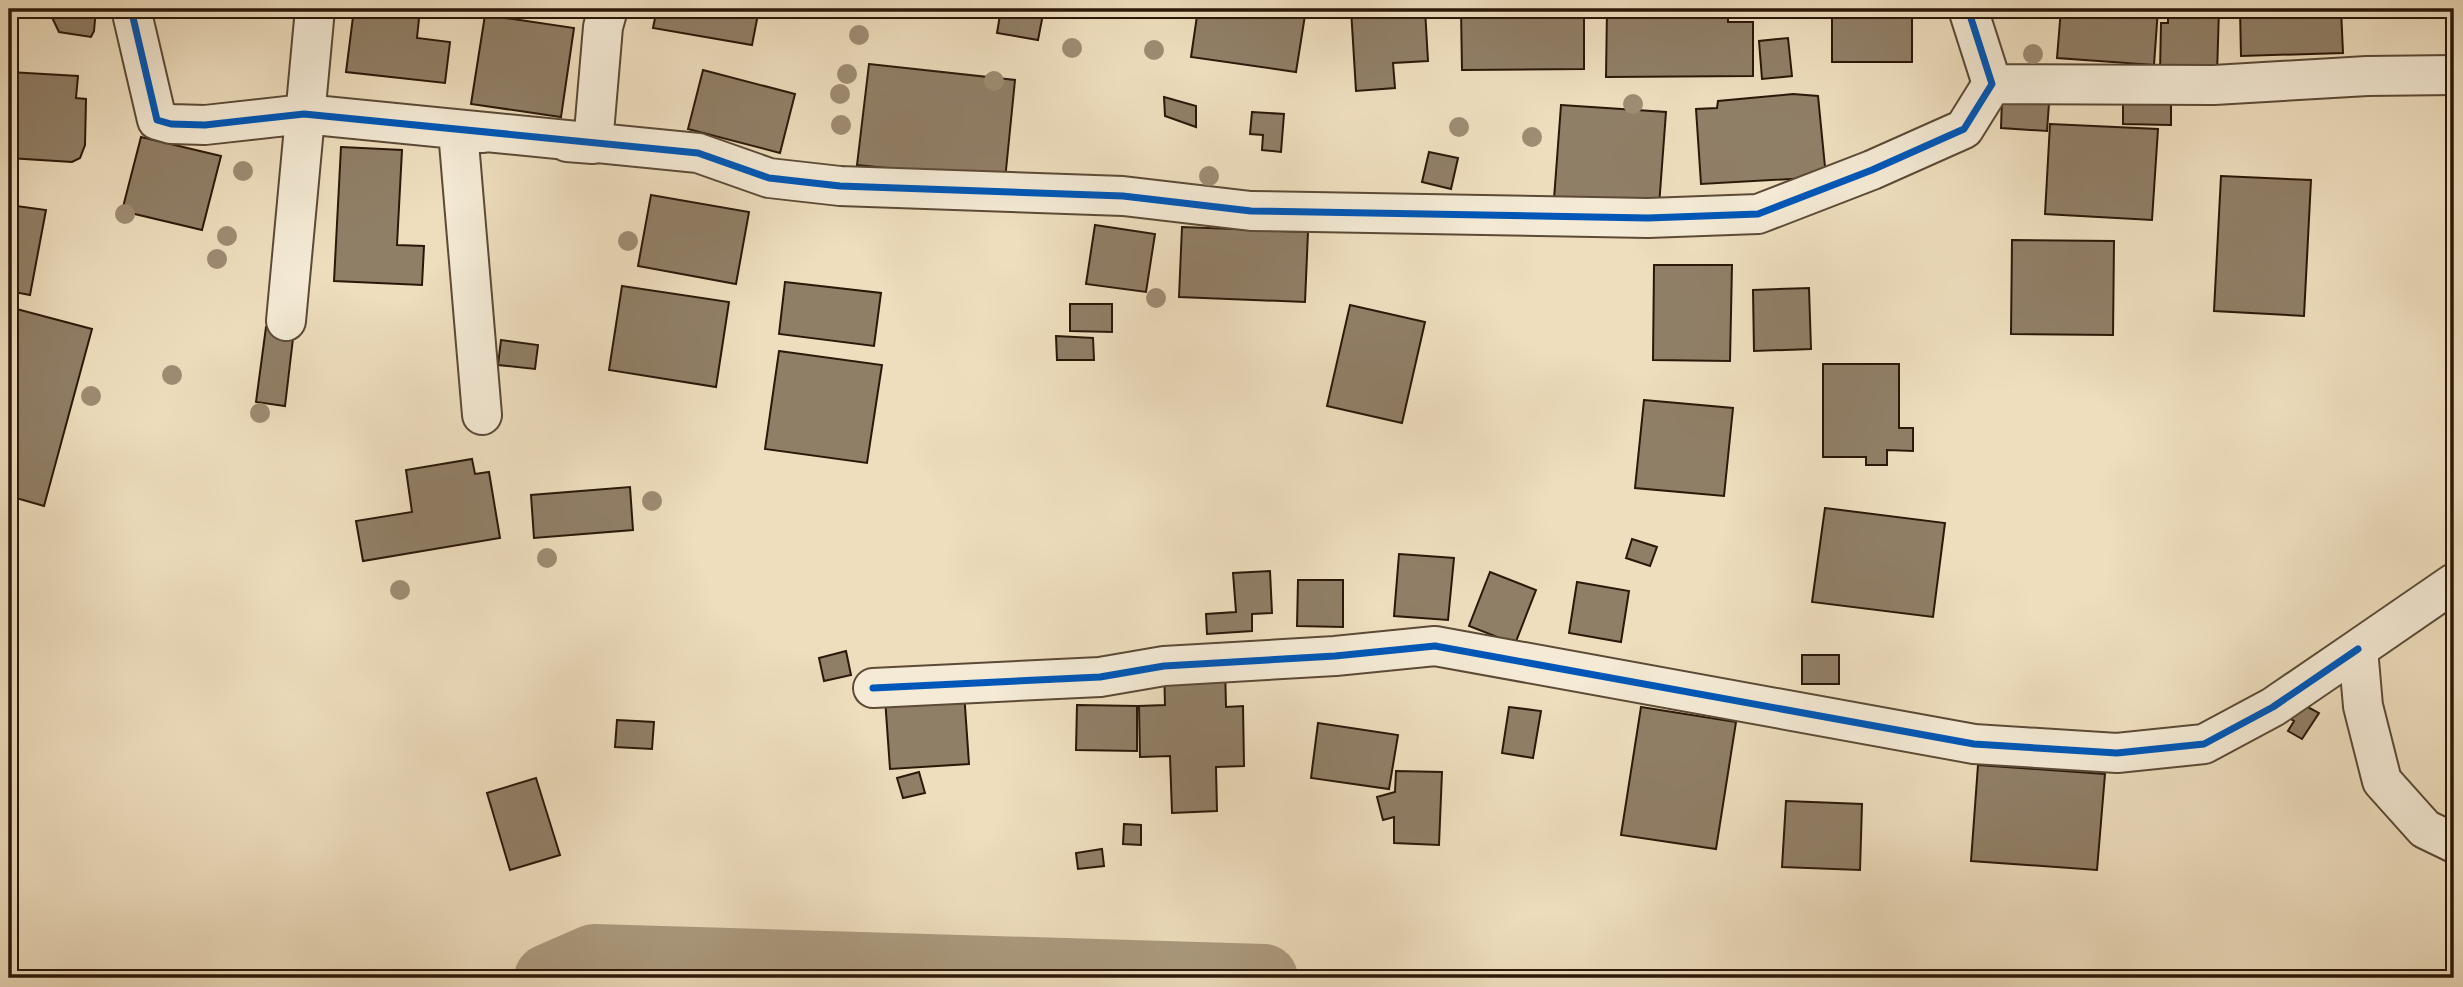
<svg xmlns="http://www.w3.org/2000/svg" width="2463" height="987" font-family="'Libre Caslon Text',serif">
<rect width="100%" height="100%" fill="#eedebe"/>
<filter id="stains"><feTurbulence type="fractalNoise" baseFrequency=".00286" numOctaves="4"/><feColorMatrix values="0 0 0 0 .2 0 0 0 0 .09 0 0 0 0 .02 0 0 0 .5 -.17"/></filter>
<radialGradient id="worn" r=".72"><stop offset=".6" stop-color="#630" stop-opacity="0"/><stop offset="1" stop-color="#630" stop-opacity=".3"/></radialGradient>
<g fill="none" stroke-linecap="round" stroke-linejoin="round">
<!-- river -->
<path stroke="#ac9b80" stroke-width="68" d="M548,978L594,958L1264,978"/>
</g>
<!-- building -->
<path fill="#907f67" stroke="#2b1809" stroke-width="2" d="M48,9H96L94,31L91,37L59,32Z
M354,9H420L417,38L450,42L445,83L346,72Z
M657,9H759L752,45L653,28Z
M1001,9H1044L1038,40L997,33Z
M1198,9H1306L1296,72L1191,57Z
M1351,9H1425L1428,61L1393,63L1395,88L1356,91Z
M1461,9H1584V69L1462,70Z
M1607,9H1728V22H1753V76L1606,77Z
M1832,9H1912V62H1832Z
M2061,9H2158L2154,65L2057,58Z
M2195,9H2219L2217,74L2160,73L2161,23H2168V17H2189Z
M2240,9H2341L2343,53L2241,56Z
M485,15L574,28L561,117L471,104Z
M1788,38L1792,76L1762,79L1759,41Z
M869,64L1015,80L1005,180L857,165Z
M703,70L795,94L780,153L688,129Z
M9,72L78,76L76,98L86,99L85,145L80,158L72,162L9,158Z
M1793,94L1818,96L1826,177L1701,184L1696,109L1717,108L1718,101Z
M1164,97L1196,106V127L1165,116Z
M2002,99L2049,103L2047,131L2001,128Z
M2123,100L2171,101V125L2123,124Z
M1561,105L1666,112L1659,206L1554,199Z
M1252,112L1284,114L1281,152L1262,150L1263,135L1250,134Z
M2450,113H2454V161Z
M2050,124L2158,129L2152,220L2045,214Z
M141,137L221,156L202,230L122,211Z
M341,147L402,150L397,245L424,246L422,285L334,281Z
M1429,152L1458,158L1451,189L1422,182Z
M2221,176L2311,180L2304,316L2214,311Z
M651,195L749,212L736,284L638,266Z
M9,205L46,210L30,295L9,291Z
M1095,225L1155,234L1146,292L1086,284Z
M1182,227L1308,232L1305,302L1179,297Z
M2012,240L2114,241L2113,335L2011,334Z
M1654,265H1732L1730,361L1653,360Z
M785,282L881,293L874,346L779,334Z
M622,286L729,302L716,387L609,370Z
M1809,288L1811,349L1754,351L1753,290Z
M1070,304H1112V332L1070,331Z
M1350,305L1425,322L1402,423L1327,406Z
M9,307L92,329L44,506L9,496Z
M266,327L294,330L285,406L256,402Z
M1056,336L1093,338L1094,360H1057Z
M501,340L538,345L535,369L498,365Z
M779,351L882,365L867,463L765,449Z
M1823,364H1899V428H1913V451L1887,450V465H1866V457H1823Z
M1644,400L1733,408L1724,496L1635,488Z
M472,459L475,474L489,472L500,538L363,561L356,521L412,512L406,470Z
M630,487L633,530L534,538L531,495Z
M1825,508L1945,523L1933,617L1812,602Z
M1632,539L1657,547L1650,566L1626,558Z
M1399,554L1454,558L1448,620L1394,616Z
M1270,571L1272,613L1252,614V631L1207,634L1206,614L1236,612L1233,573Z
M1490,572L1536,590L1515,644L1469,626Z
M1298,580H1343V627L1297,626Z
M1577,582L1629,591L1621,642L1569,633Z
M846,651L851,675L824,681L819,658Z
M1802,655H1839V684H1802Z
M1225,664L1226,707L1243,706L1244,766L1216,767L1217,811L1172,813L1170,756L1140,757L1139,706L1165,705L1164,666Z
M964,692L969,764L890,769L885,698Z
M2293,699L2319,713L2302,739L2288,731L2294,721L2284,715Z
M1077,705L1137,706V751L1076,750Z
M1509,707L1541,711L1533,758L1502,753Z
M1641,707L1736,722L1716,849L1621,835Z
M617,720L654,722L652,749L615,747Z
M1318,723L1398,735L1389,789L1311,778Z
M1978,765L2105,774L2097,870L1971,861Z
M1396,771L1442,772L1439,845L1394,843V817L1383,820L1377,797L1395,792Z
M919,772L925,793L903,798L897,778Z
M536,778L560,855L510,870L487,793Z
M1786,801L1862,804L1860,870L1782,867Z
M1124,824L1141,825V845L1123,844Z
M1102,849L1104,866L1078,869L1076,853Z"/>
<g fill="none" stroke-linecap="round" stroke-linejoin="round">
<!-- minor casing -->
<g stroke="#5c4a36" stroke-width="42">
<path id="minor" d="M131,9L157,120L171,124L205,125L304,114L698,153L769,178L840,186L1123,196L1251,211L1648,218L1758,214L1872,170L1964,129L1992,84L1968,9
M1992,84L2214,85L2367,76L2454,75
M567,142L593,144L603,27L608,9
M286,321L315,9
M482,415L458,131L483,133
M2454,583L2358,649L2363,706L2382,781L2425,829L2454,843
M873,688L1100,677L1164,666L1335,656L1435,646L1974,744L2117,753L2204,744L2273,707L2358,649"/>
</g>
<!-- minor -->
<use href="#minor" stroke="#f4ead5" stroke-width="38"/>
<!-- cycleway casing -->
<g stroke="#f4ead5" stroke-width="11">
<path id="cycleway" d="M131,9L157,120L171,124L205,125L304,114L698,153L769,178L840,186L1123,196L1251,211L1648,218L1758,214L1872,170L1964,129L1992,84L1968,9
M873,688L1100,677L1164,666L1335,656L1435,646L1974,744L2117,753L2204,744L2273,707L2358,649"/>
</g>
<!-- cycleway -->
<use href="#cycleway" stroke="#0057b8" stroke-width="7"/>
</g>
<!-- trees -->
<g fill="#9e8c73">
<circle cx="859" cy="35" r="10"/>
<circle cx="1072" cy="48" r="10"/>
<circle cx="1154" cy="50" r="10"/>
<circle cx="2033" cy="54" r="10"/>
<circle cx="847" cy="74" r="10"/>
<circle cx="994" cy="81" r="10"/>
<circle cx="840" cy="94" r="10"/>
<circle cx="1633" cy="104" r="10"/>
<circle cx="841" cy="125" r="10"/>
<circle cx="1459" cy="127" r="10"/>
<circle cx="1532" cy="137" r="10"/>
<circle cx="243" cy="171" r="10"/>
<circle cx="1209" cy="176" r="10"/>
<circle cx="125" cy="214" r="10"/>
<circle cx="227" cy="236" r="10"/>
<circle cx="628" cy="241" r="10"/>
<circle cx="217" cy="259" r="10"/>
<circle cx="1156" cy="298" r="10"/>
<circle cx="172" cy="375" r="10"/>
<circle cx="91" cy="396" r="10"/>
<circle cx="260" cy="413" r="10"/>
<circle cx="652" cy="501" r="10"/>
<circle cx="547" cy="558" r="10"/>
<circle cx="400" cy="590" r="10"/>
</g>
<!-- margin -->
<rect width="2463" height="987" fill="none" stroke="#eedebe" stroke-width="35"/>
<rect x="10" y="10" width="2442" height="966" fill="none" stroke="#2b1809" stroke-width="3.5"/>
<rect x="18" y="18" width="2428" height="952" fill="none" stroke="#2b1809" stroke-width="2"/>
<rect width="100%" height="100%" filter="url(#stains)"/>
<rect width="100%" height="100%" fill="url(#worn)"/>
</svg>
